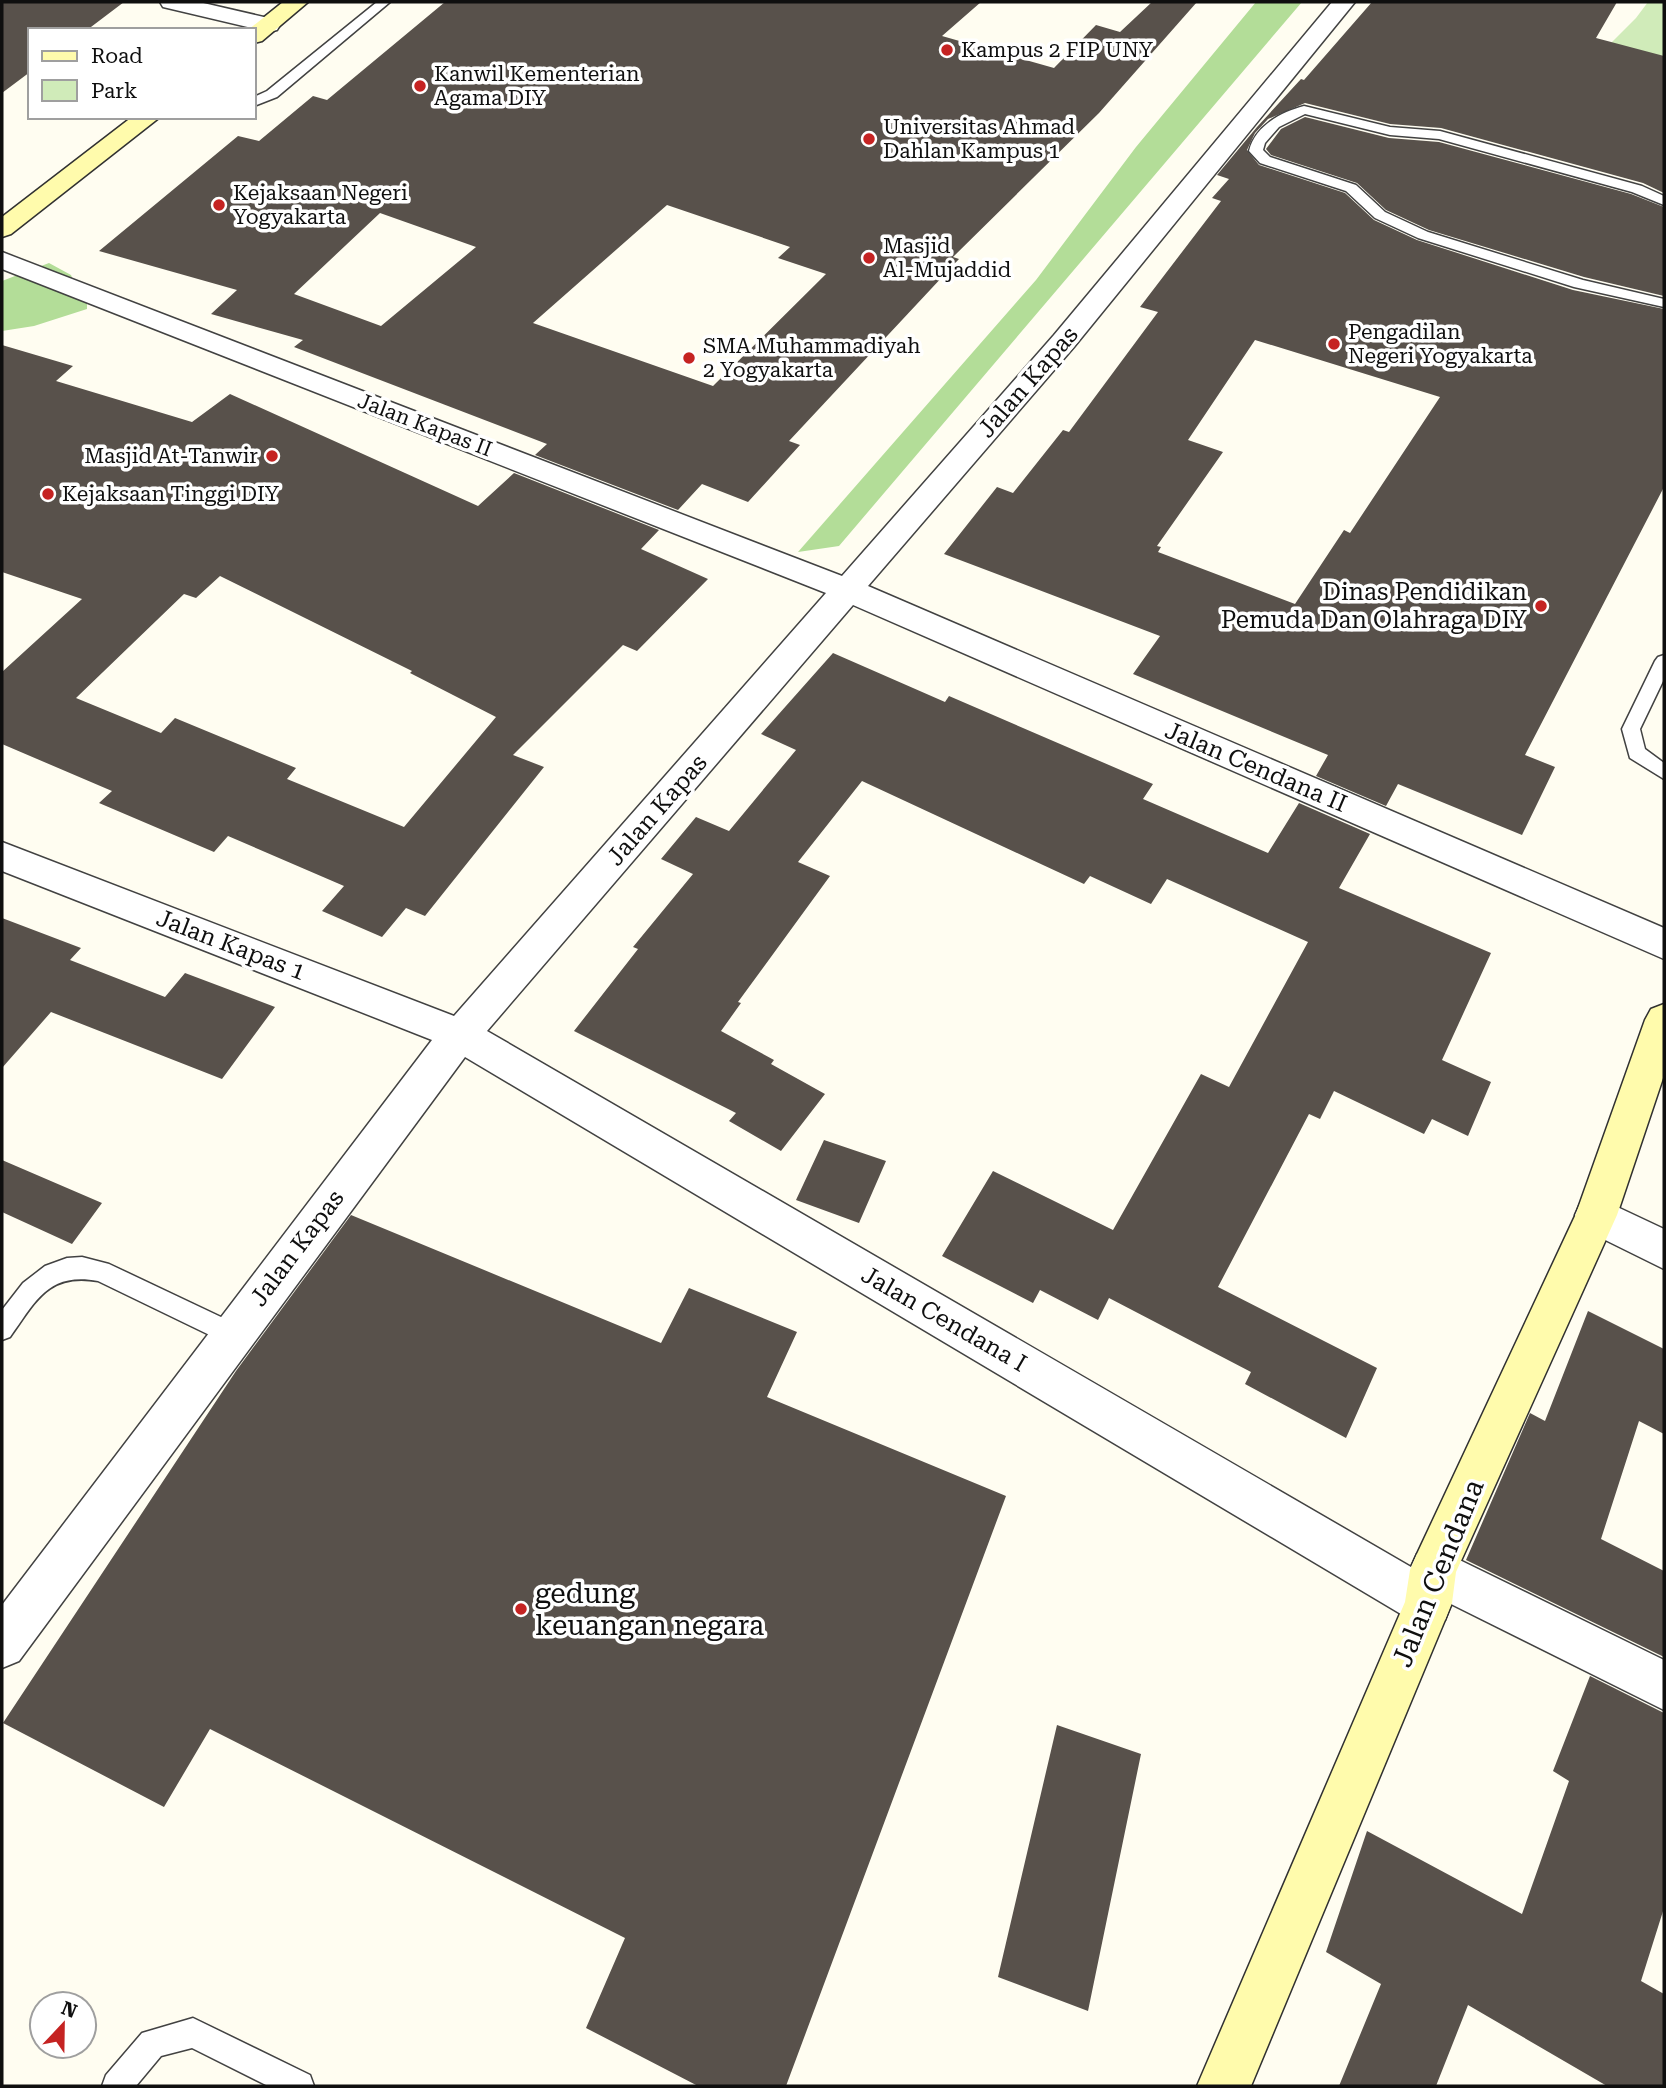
<svg xmlns="http://www.w3.org/2000/svg" width="1666" height="2088" font-family="'Roboto Serif',serif">
<rect width="100%" height="100%" fill="#fffdf1"/>
<!-- green -->
<path fill="#d0ebb9" d="M1648,2H1664V156L1602,136L1588,66L1636,18Z"/>
<!-- forest -->
<path fill="#b3dd98" d="M1256,2H1302L839,546L798,552L1036,280L1136,147Z
M49,263L71,275L77,289L87,295V309L34,326L2,331V281Z"/>
<!-- building -->
<path fill="#58514b" fill-rule="evenodd" d="M2,2H124L87,30H30V72L2,93Z
M445,2H981L942,36L1054,68L1096,25L1120,32L1152,2H1197L1099,113L953,257L959,259L789,441L800,445L748,502L702,484L678,510L535,455L547,444L294,347L303,340L211,314L237,290L99,251L238,136L259,141L313,96L327,100ZM667,205L790,247L778,258L826,274L713,386L533,323ZM380,213L476,247L381,326L294,294Z
M1372,2H1617L1596,38L1664,56V193L1643,183L1441,128L1390,124L1305,103L1268,119L1255,133L1247,150L1259,165L1345,193L1374,220L1417,240L1573,290L1664,309V487L1525,755L1555,767L1522,835L1398,784L1386,806L1316,776L1328,755L1133,674L1160,636L944,554L997,487L1013,493L1063,430L1069,432L1158,312L1140,307L1221,201L1212,198L1229,179L1217,175L1257,127L1301,79L1304,80ZM1255,340L1440,397L1350,533L1344,530L1295,604L1158,552L1161,547L1157,546L1223,452L1188,440Z
M1305,117L1389,138L1439,142L1631,194L1664,207V296L1584,277L1429,230L1386,210L1357,183L1271,155L1266,149L1281,129Z
M2,345L73,366L56,381L192,422L230,394L478,506L514,473L659,530L641,549L708,579L637,651L623,645L513,755L544,767L425,916L406,908L382,937L322,911L344,886L228,836L214,852L99,803L112,791L2,744V672L82,599L2,572ZM220,576L412,671L410,673L496,717L404,827L287,779L296,768L175,718L161,733L76,698L184,594L196,598Z
M833,653L945,702L949,696L1153,784L1143,799L1268,853L1299,803L1370,834L1339,888L1491,953L1442,1060L1491,1082L1468,1136L1432,1119L1424,1134L1334,1091L1320,1119L1309,1114L1218,1287L1377,1368L1346,1438L1245,1384L1251,1372L1109,1298L1098,1320L1040,1290L1033,1303L942,1256L993,1171L1113,1230L1201,1074L1229,1087L1308,942L1167,879L1151,904L1090,876L1084,884L862,781L798,862L830,876L738,1002L741,1003L721,1031L774,1060L771,1064L825,1094L781,1151L729,1121L736,1113L574,1031L638,949L633,947L693,874L661,859L696,817L729,831L796,750L761,734Z
M2,918L81,948L70,960L165,997L185,973L275,1007L222,1079L51,1012L2,1068Z
M824,1140L886,1161L859,1223L796,1200Z
M2,1160L102,1203L72,1244L2,1212Z
M351,1215L661,1343L689,1288L797,1332L767,1397L1006,1496L786,2086H698L586,2028L625,1938L210,1729L164,1807L3,1723L236,1371Z
M1588,1311L1664,1349V1434L1639,1421L1601,1539L1664,1571V1657L1466,1560L1530,1413L1545,1421Z
M1590,1676L1664,1713V1908L1641,1981L1664,1994V2086H1607L1468,2005L1436,2086H1339L1381,1984L1326,1952L1367,1831L1522,1914L1569,1781L1553,1771Z
M1057,1725L1141,1754L1088,2011L998,1977Z"/>
<g fill="none" stroke-linecap="round" stroke-linejoin="round">
<!-- lane casing -->
<g stroke="#424242" stroke-width="3">
<path id="lane" d="M377,2H390L277,97L254,106V97L267,91Z
M1304,106L1390,127L1440,131L1642,186L1664,196V205L1632,192L1439,139L1390,135L1305,114L1279,127L1265,143L1263,150L1270,157L1356,185L1385,212L1428,232L1583,280L1664,299V307L1574,287L1418,238L1375,218L1346,191L1260,163L1249,151C1255,126 1281,112 1304,106Z
M1664,655V679L1640,729L1645,749L1664,763V779L1630,758L1622,729L1655,661L1658,657Z
M82,1257L109,1264L240,1326L244,1334L240,1342L232,1345L224,1342L98,1281C48,1272 36,1301 10,1337L2,1340V1310L23,1283L45,1266L67,1258Z
M193,2018L310,2075L314,2086H268L192,2048L161,2056L136,2086H102L106,2075L142,2033Z"/>
</g>
<!-- street casing -->
<g stroke="#424242" stroke-width="3">
<path id="street" d="M160,2H199L277,20L280,25L277,30L269,32L163,7Z
M1332,2H1355L1074,347L868,586L1664,928V959L853,605L487,1031L1411,1567L1417,1554L1433,1547L1664,1660V1710L1451,1604L1445,1620L1428,1627L1411,1620L465,1057L19,1661L2,1668V1605L432,1040L2,871V842L454,1016L826,593L2,269V252L842,576L1054,335Z
M1596,1197L1664,1229V1269L1581,1228L1575,1215L1581,1202Z"/>
</g>
<!-- secondary casing -->
<g stroke="#313131" stroke-width="3">
<path id="secondary" d="M283,2H308L262,41L254,43V30H248Z
M132,117H160L11,234L2,237V217Z
M1664,1004V1075L1617,1215L1456,1572L1452,1603L1251,2086H1197L1405,1602L1410,1570L1417,1554L1576,1214L1645,1020L1651,1009Z"/>
</g>
<!-- lane -->
<use href="#lane" fill="#fff" fill-rule="evenodd"/>
<!-- street -->
<use href="#street" fill="#fff" fill-rule="evenodd"/>
<!-- secondary -->
<use href="#secondary" fill="#fffbac" fill-rule="evenodd"/>
</g>
<!-- markers -->
<g fill="#c52322" stroke="#fff" stroke-width="2.5">
<circle cx="947" cy="50" r="7"/>
<circle cx="420" cy="86" r="7"/>
<circle cx="869" cy="139" r="7"/>
<circle cx="219" cy="205" r="7"/>
<circle cx="869" cy="258" r="7"/>
<circle cx="1334" cy="344" r="7"/>
<circle cx="689" cy="358" r="7"/>
<circle cx="272" cy="456" r="7"/>
<circle cx="48" cy="494" r="7"/>
<circle cx="1541" cy="606" r="7"/>
<circle cx="521" cy="1609" r="7"/>
</g>
<g text-anchor="middle" dominant-baseline="central" stroke-width="7" stroke-linejoin="round" paint-order="stroke">
<!-- far-poi labels -->
<g font-size="21" fill="#0f0f0f" stroke="#fff" text-anchor="start">
<text x="961" y="50">Kampus 2 FIP UNY</text>
<text x="434" y="74">Kanwil Kementerian<tspan x="434" dy="24">Agama DIY</tspan></text>
<text x="883" y="127">Universitas Ahmad<tspan x="883" dy="24">Dahlan Kampus 1</tspan></text>
<text x="233" y="193">Kejaksaan Negeri<tspan x="233" dy="24">Yogyakarta</tspan></text>
<text x="883" y="246">Masjid<tspan x="883" dy="24">Al-Mujaddid</tspan></text>
<text x="1348" y="332">Pengadilan<tspan x="1348" dy="24">Negeri Yogyakarta</tspan></text>
<text x="703" y="346">SMA Muhammadiyah<tspan x="703" dy="24">2 Yogyakarta</tspan></text>
<text x="258" y="456" text-anchor="end">Masjid At-Tanwir</text>
<text x="62" y="494">Kejaksaan Tinggi DIY</text>
</g>
<!-- far-street labels -->
<g font-size="21" fill="#0f0f0f" stroke="#fff">
<text transform="translate(425 425) rotate(21)">Jalan Kapas II</text>
</g>
<!-- street labels -->
<g font-size="24" fill="#0f0f0f" stroke="#fff">
<text transform="translate(1028 382) rotate(-49)">Jalan Kapas</text>
<text transform="translate(1256 767) rotate(23)">Jalan Cendana II</text>
<text transform="translate(657 810) rotate(-49)">Jalan Kapas</text>
<text transform="translate(231 945) rotate(21)">Jalan Kapas 1</text>
<text transform="translate(297 1248) rotate(-53)">Jalan Kapas</text>
<text transform="translate(944 1319) rotate(30)">Jalan Cendana I</text>
</g>
<!-- poi labels -->
<g font-size="24" fill="#0f0f0f" stroke="#fff" text-anchor="end">
<text x="1527" y="592">Dinas Pendidikan<tspan x="1527" dy="28">Pemuda Dan Olahraga DIY</tspan></text>
</g>
<!-- near-street labels -->
<g font-size="28" fill="#0f0f0f" stroke="#fff">
<text transform="translate(1438 1573) rotate(-68)">Jalan Cendana</text>
</g>
<!-- near-poi labels -->
<g font-size="28" fill="#0f0f0f" stroke="#fff" text-anchor="start">
<text x="535" y="1593">gedung<tspan x="535" dy="32">keuangan negara</tspan></text>
</g>
</g>
<!-- border -->
<rect width="1666" height="2088" fill="none" stroke="#0f0f0f" stroke-width="7"/>
<!-- legend -->
<rect x="28" y="28" width="228" height="91" fill="#ffffff" stroke="#9f9f9f" stroke-width="2"/>
<rect x="42" y="51" width="35" height="10" fill="#fffbac" stroke="#9f9f9f" stroke-width="2"/>
<text x="91" y="63" font-size="21" fill="#0f0f0f">Road</text>
<rect x="42" y="80" width="35" height="21" fill="#d0ebb9" stroke="#9f9f9f" stroke-width="2"/>
<text x="91" y="98" font-size="21" fill="#0f0f0f">Park</text>
<!-- north arrow -->
<g transform="translate(63 2025) rotate(22)"><circle r="33" fill="#ffffff" stroke="#9f9f9f" stroke-width="2"/>
<path d="M0-5L12 26L0 18L-12 26Z" fill="#c52322"/>
<text y="-10" font-size="19" font-weight="bold" text-anchor="middle" fill="#0f0f0f">N</text>
</g>
</svg>
